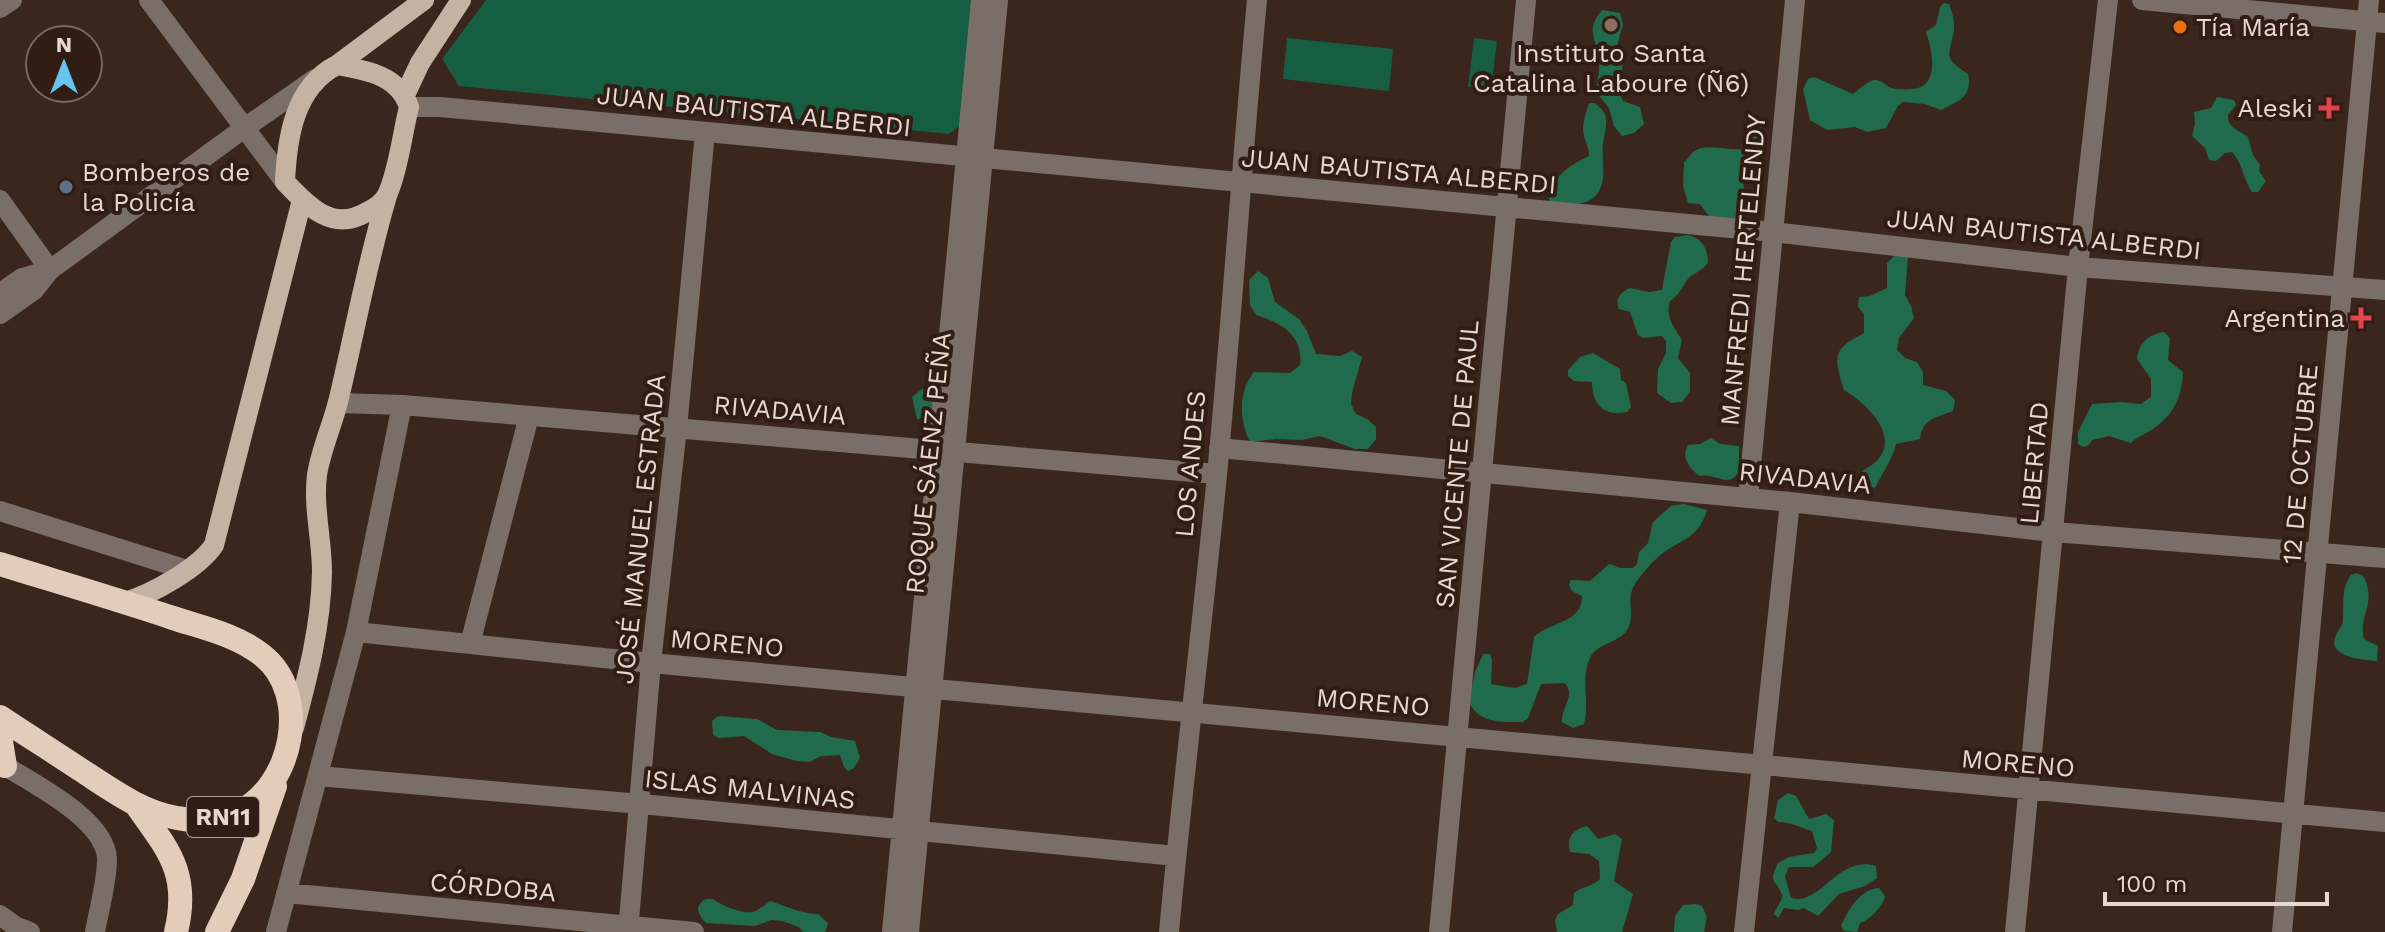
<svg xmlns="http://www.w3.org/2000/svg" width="2385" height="932" font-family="'Work Sans',sans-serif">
<rect width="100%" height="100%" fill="#3b261d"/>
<!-- green -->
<path fill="#155e42" d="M486,0H976L967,120L949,134L459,86L442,59Z
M1287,38L1393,49L1389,91L1283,79Z
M1474,38L1497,41L1491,90L1468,87Z"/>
<!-- forest -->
<path fill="#216b4d" d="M1943,3L1949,4C1952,12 1955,21 1954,30C1950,55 1941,57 1968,74C1973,97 1958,101 1941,110L1925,104L1903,102L1898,106L1886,128L1867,132L1855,127L1827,130L1810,120L1803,89L1808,79L1814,77L1853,94C1858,90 1868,81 1874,80C1881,79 1886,86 1891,88C1897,90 1905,89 1911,89C1940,88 1933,52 1926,32L1936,25L1940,8Z
M1602,10L1620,13L1623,25L1616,49L1623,59L1620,95L1623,101L1640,107L1644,124L1634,133L1622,136L1614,126L1609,108L1597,93C1596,81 1601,70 1599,59C1597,36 1584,33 1602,10Z
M2217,97L2234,100L2236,105L2228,115C2227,128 2239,130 2248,137L2253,155L2260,165L2259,171L2266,181L2258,192H2252C2243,180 2243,163 2232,152L2225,153L2216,161L2209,160L2205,148L2192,136L2195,124L2194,112L2211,108Z
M1589,103H1595C1600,108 1605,111 1606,118C1607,128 1604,135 1603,144C1601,158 1608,180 1597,194C1586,208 1565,204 1549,204C1548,179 1568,166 1589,156C1589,147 1586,144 1584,136C1581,126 1586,113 1589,103Z
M1755,119L1759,120L1763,131V148C1759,154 1752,156 1748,162C1736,176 1749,198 1747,214C1736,224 1724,221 1711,219L1700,204L1688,203L1683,186L1684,162C1687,160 1690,155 1693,152C1705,142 1727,151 1741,149L1751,120Z
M1688,235C1702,238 1708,249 1708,263C1702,271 1693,273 1687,280C1681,289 1680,294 1670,301C1665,317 1674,327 1682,340L1678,358L1690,373V392L1682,402L1671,403L1657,393L1658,369L1666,353V341L1662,336L1643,338L1638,335L1630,312L1619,309C1615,299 1620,292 1630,288L1649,292L1662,290L1671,242L1675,237Z
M1896,254L1908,257L1905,295L1911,306L1914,318L1899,338L1897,350L1905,358L1917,362L1923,372V385L1946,391L1955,400L1953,411C1935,418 1923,418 1920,439L1896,444C1893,459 1882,473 1875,488L1863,484L1862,471C1909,448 1874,408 1844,390C1834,357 1831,350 1864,333V314L1858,307L1859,297L1870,296L1887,288V263Z
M1258,271L1268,278L1275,302L1299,319L1307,331L1316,354L1340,356L1352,351L1362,357L1352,393L1351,404L1356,414L1367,419L1376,427V439L1368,449H1355L1320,436L1302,440L1276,439L1250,442C1239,419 1238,392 1254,372L1290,373L1300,365C1304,335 1280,322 1256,315L1250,305L1249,280Z
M2164,332L2170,338L2168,360L2183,372C2182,396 2174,415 2153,429C2146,434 2138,436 2131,443L2109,436L2092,440L2089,445L2083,447L2078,444V432L2092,404L2122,402L2141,404L2151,397V379L2137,359C2139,343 2147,335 2164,332Z
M1593,353L1620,369L1621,380L1626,383L1631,407L1627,412C1604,417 1592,404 1592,382L1574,381L1568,376V370L1580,357Z
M934,387L939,408L929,418L917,419L912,397L922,389Z
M1711,438L1720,444L1739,446V471C1729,490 1716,472 1700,476C1689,469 1681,457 1688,445L1700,444Z
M1684,504L1707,510C1698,542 1675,540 1656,559C1650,564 1645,571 1640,577C1624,596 1634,604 1630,623C1625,644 1597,641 1590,658C1580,679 1590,702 1584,724L1573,728L1562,722C1561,707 1576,696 1565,683L1541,684L1528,718L1523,722C1503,722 1479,724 1469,702L1475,672L1483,654H1490L1492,660L1491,684L1515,688L1527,684L1534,637C1550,621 1582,624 1582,596L1572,591L1569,585L1571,580L1590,581L1609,564L1621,568H1633L1637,564L1639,552L1648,543L1653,522L1671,506Z
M2357,573L2364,577C2377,605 2358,614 2364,639L2378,646L2377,661C2364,660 2325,657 2336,635C2339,628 2343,627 2343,618C2344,602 2341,589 2351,575Z
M718,716L757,719L777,730L820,732L831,737L855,741L860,758L854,768L848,771L844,767L840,755L821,756L810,762L797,761L772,754L744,736L719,738L713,735L712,721Z
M1788,793L1796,796L1809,819L1826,814L1834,820L1831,852L1813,867H1789L1785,876L1791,898C1820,907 1838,854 1876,866L1877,878L1865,886L1839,894L1818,916L1804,908L1798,910L1784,908L1778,918L1774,914C1775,908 1783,901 1782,895C1777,879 1767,885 1778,863L1789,857L1814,853L1817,848L1812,831C1799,827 1791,822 1778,822L1774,818L1778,800Z
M1587,826L1598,839L1615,834L1622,839L1614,881L1633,894L1622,932H1557L1555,920L1558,914L1573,905L1574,893C1582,886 1593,887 1600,879L1599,861L1589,854L1570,852C1566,836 1573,830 1587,826Z
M1879,888L1885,896C1883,906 1870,920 1860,923L1857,932L1844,931L1841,926C1848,910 1860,889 1879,888Z
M706,899H713C720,905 743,914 752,912C758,911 765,905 770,901C786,906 802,914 818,914L828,923L825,932H803L799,927L783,921L771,920L755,926L706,923C697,914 694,905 706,899Z
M1696,904L1702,906L1707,917L1704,932H1674L1675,916L1683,905Z"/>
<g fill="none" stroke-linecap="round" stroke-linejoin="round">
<!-- minor -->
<path stroke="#796f68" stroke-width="20" d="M149,0L285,182
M2142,0L2385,23
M0,8L12,0
M409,107H440L1773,232L2078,267L2385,290
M0,200L50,270
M0,293L22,278L50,270
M0,314L34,290L50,270L243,129L315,79
M338,403L402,405L1217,474
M1219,448L1790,502L2053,532L2385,558
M1748,498L1795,0
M0,511L187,570
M356,632L651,663L2385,822
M470,644L529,416
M0,763C30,782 106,819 107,859C107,882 99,909 95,932
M318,776L641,804L1176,856
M286,893L694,932
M0,915L15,926L30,932
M276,932L356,632L402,405
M628,932L651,663L677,428L705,132
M892,932L981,0
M909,932L998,0
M1169,932C1183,780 1202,628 1217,475C1232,317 1242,158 1257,0
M1439,932L1526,0
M1744,932L1790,502
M2015,932L2078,267L2108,0
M2282,932L2369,0"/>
<!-- major -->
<path stroke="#c6b2a3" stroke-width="20" d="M337,65C365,70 399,75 409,107C402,135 399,167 388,193C384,203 374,209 365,213C331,232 307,205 285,182C287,138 294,87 337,65Z
M337,65L424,0
M405,95L420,63L461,0
M125,602C152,594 199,568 214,545L302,200
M294,728C308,676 321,626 322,572C322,539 313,508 317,475C321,449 333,424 339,398C355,331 367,263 387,196"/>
<!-- highway -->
<path stroke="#e4ccbb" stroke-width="24" d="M0,564C58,582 116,599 173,618C204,628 237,635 262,655C312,694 293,788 237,813C220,821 196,822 177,818C141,812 112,790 81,770C54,752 27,735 0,717
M0,735L5,766
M137,806C169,851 190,874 176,932
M217,932L243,879L275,786"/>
</g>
<!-- markers -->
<circle fill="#8d6e63" stroke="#311d13" stroke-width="3" cx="1611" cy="25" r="8"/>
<circle fill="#e8710a" stroke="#311d13" stroke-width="3" cx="2180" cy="27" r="8"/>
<g fill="#e0444e" stroke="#311d13" stroke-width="3">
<path d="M2325 96h8v8h8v8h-8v8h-8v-8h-8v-8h8z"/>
<path d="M2357 306h8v8h8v8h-8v8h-8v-8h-8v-8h8z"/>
</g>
<circle fill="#5c6f8a" stroke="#311d13" stroke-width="3" cx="66" cy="187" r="8"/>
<g text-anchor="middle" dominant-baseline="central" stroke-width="8" stroke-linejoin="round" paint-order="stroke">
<!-- shield labels -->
<rect fill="#311d13" stroke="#b0a098" stroke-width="2" x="187" y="797" width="72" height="40" rx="6"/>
<g font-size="24" font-weight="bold" fill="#e6d8d1">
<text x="223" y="817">RN11</text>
</g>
<!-- poi labels -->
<g font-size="26" fill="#e6d8d1" stroke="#311d13" text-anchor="start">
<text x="2196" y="27">Tía María</text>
<text x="1611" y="53" text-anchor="middle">Instituto Santa<tspan x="1611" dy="30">Catalina Laboure (Ñ6)</tspan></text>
<text x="2313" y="108" text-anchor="end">Aleski</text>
<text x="82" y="172">Bomberos de<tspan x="82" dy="30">la Policía</tspan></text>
<text x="2345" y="318" text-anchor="end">Argentina</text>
</g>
<!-- street labels -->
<g font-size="26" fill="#e6d8d1" stroke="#311d13">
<text transform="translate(754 111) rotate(6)">JUAN BAUTISTA ALBERDI</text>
<text transform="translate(1399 171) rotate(5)">JUAN BAUTISTA ALBERDI</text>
<text transform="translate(2044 234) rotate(6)">JUAN BAUTISTA ALBERDI</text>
<text transform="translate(1743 270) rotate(-85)">MANFREDI HERTELENDY</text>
<text transform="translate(780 410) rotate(5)">RIVADAVIA</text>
<text transform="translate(928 463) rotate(-84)">ROQUE SÁENZ PEÑA</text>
<text transform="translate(2034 463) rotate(-85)">LIBERTAD</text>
<text transform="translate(1190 464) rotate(-85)">LOS ANDES</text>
<text transform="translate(1457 464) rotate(-85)">SAN VICENTE DE PAUL</text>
<text transform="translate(2300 464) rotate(-85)">12 DE OCTUBRE</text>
<text transform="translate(1805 478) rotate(6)">RIVADAVIA</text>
<text transform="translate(640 529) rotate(-84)">JOSÉ MANUEL ESTRADA</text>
<text transform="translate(727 643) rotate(5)">MORENO</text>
<text transform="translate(1373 702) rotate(5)">MORENO</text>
<text transform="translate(2018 763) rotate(5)">MORENO</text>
<text transform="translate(750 789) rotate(6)">ISLAS MALVINAS</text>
<text transform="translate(493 887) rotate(5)">CÓRDOBA</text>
</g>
</g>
<!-- north arrow -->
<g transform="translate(64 64)"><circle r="38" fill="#311d13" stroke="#79685f" stroke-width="2"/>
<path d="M0-6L14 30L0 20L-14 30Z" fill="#66c4ef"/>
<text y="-12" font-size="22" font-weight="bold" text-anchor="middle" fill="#e6d8d1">N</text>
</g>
<!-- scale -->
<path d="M2105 892v12h222v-12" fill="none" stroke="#e6d8d1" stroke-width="4"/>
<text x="2117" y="892" font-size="24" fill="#e6d8d1" stroke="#311d13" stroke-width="6" paint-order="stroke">100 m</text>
</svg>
